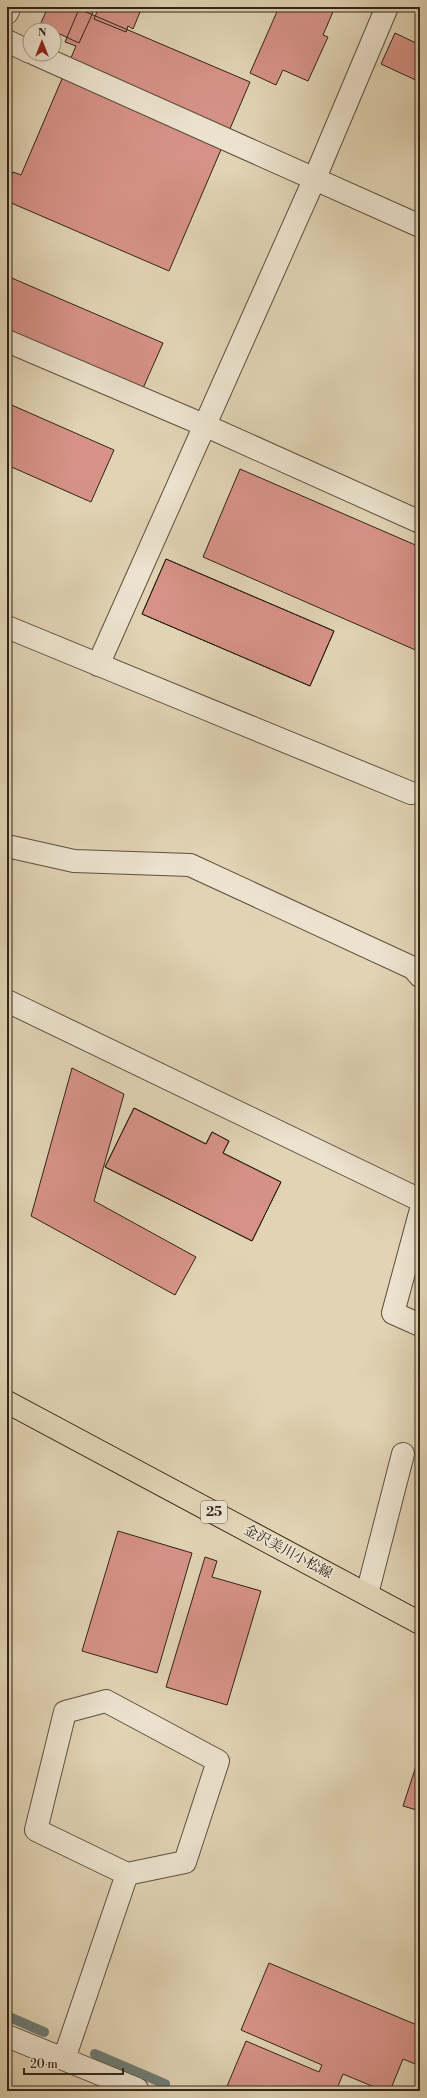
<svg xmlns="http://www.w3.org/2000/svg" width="427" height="2098" font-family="'Libre Bodoni','Noto Serif JP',serif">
<rect width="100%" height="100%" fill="#e1d3b4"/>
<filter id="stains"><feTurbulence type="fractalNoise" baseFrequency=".005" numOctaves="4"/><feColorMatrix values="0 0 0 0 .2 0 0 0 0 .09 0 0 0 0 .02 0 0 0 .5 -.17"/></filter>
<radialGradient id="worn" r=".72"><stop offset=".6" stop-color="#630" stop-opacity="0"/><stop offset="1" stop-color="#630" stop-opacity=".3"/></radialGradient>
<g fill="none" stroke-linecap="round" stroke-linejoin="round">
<!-- stream -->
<path stroke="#6d7c75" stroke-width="10" d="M7,2016L44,2032
M95,2054L165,2084L163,2091"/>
</g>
<!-- building -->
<path fill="#d69287" stroke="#302418" d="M48,7L95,8L79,43L40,25Z
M99,7H137L136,10L140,12L133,29L128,26L126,32L94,19Z
M279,7H335L323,35L328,37L308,81L283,70L276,85L250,73Z
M79,9L250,82L169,271L9,202L11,197L7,196V186L13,172L21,175L76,46L65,42Z
M395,33L420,45V82L381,64Z
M7,276L163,343L140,395L7,341Z
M7,403L114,450L91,502L7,465Z
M240,469L420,547V652L203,557Z
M166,559L334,631L310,686L142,614Z
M166,559L334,631L310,686L142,614Z
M72,1068L124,1094L94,1201L196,1257L175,1295L31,1216Z
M134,1108L206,1144L212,1132L229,1141L223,1153L281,1182L252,1241L105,1167Z
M134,1108L206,1144L212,1132L229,1141L223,1153L281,1182L252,1241L105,1167Z
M118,1531L192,1553L157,1673L82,1651Z
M205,1557L217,1561L212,1577L261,1591L227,1705L166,1687Z
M420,1754V1811L403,1806Z
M269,1963L417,2025L415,2031L420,2033V2066L403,2059L390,2091H384L343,2074L336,2091H225L246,2041L319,2072L322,2065L241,2030Z"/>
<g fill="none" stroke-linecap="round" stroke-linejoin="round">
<!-- minor casing -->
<g stroke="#5c503f" stroke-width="24">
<path id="minor" d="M7,13L10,7
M7,41L30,52
M35,54L420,226
M7,341L204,425L420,522
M7,627L411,793
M98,665L314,180L387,7
M7,846L74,861L190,865L413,968L420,976
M7,1001L420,1200
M420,1213L393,1313L420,1325
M367,1594L403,1454
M7,2036L137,2089L136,2091
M64,2059L127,1874L185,1862L218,1761L106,1701L65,1712L36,1830L127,1874"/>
</g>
<!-- major casing -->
<g stroke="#302418" stroke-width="24">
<path id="major" d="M7,1402L420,1623"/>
</g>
<!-- minor -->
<use href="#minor" stroke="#ece2ce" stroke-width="22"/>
<!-- major -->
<use href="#major" stroke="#e1d3b4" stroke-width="22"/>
</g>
<g text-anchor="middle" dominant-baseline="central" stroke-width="3.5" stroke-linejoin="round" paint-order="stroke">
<!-- shield labels -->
<rect fill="#ece2ce" stroke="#685d4f" stroke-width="1" x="201" y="1501" width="26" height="22" rx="3"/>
<g font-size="13" font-weight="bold" fill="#302418">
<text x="214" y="1512">25</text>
</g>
<!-- street labels -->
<g font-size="14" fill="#302418" stroke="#ece2ce">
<text transform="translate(288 1552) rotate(28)">金沢美川小松線</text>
</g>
</g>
<!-- margin -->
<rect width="427" height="2098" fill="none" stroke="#e1d3b4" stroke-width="24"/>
<rect x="8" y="8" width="411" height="2082" fill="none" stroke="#302418" stroke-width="2"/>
<rect x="12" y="12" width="403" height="2074" fill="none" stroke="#302418"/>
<!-- north arrow -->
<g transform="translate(42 42)"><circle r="19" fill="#ece2ce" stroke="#a19685"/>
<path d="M0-3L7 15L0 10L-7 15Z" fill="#8f2418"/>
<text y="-6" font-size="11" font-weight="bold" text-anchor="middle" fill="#302418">N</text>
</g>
<!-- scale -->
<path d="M24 2068v6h99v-6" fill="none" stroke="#302418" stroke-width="2"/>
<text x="30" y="2068" font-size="12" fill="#302418" stroke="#ece2ce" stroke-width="3" paint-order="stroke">20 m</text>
<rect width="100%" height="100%" filter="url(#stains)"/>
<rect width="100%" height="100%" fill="url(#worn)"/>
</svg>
